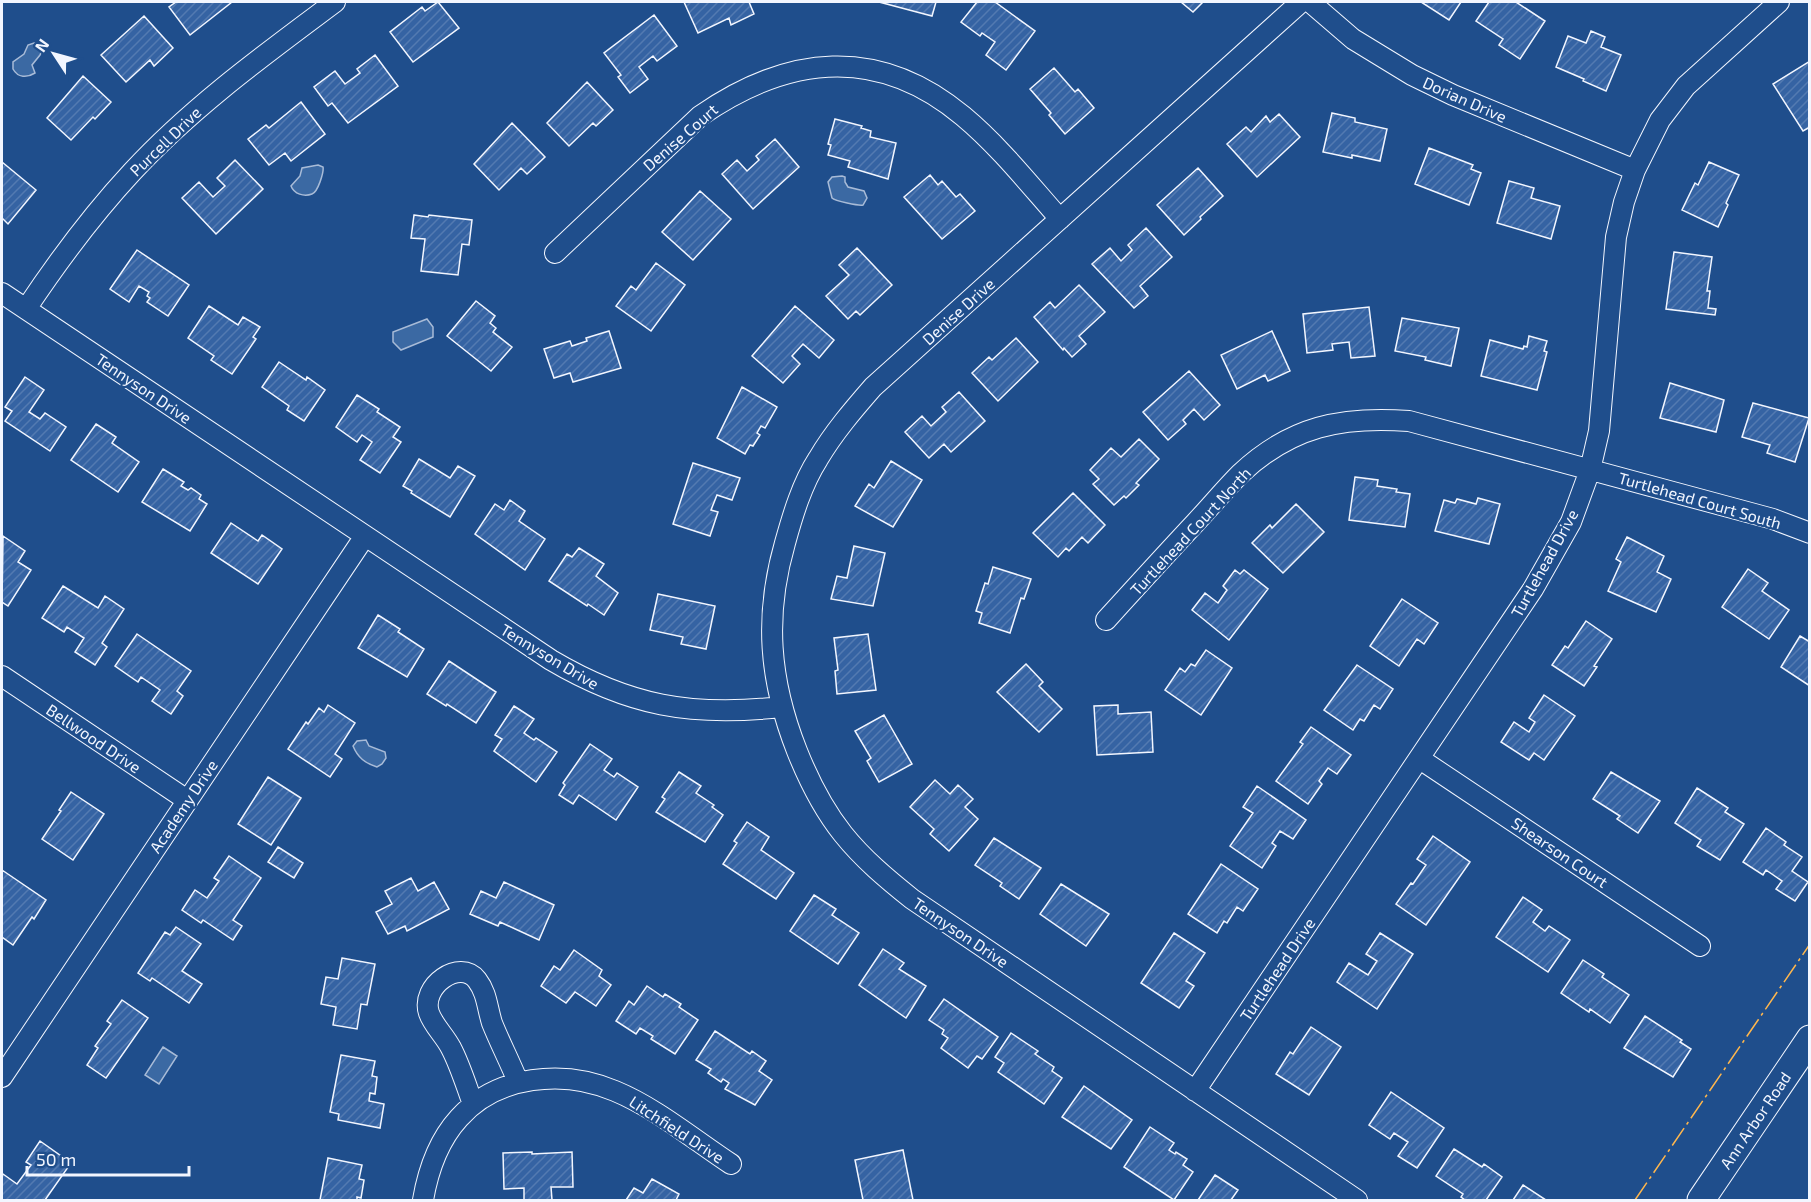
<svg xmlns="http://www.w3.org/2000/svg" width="1811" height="1202" font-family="'Exo 2',sans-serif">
<defs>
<pattern id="building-hatch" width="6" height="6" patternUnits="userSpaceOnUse" patternTransform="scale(1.5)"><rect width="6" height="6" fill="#3563a3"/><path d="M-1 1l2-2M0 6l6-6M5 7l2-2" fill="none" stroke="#537ab1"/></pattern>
</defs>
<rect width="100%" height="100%" fill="#1f4e8c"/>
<!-- water -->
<path fill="#3b69a3" stroke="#a8bbd7" stroke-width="1.5" d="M34,43L40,45L42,50L40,55L32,65L35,73C27,78 18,78 13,69V62L24,54L28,45Z
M318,165L323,167C324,172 318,192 312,194C304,197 294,194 291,186L300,176L302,168Z
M842,176L845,177V182L848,187L864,191L867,198L863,205C859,206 835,201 832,198L828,182L832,177Z
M427,319L433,327V337L401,350L393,342V332Z
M366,740L369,746L385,752L386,758L382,764L377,767C365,763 358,758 353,746L357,741Z
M163,1047L177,1056L159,1084L145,1075Z"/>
<!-- building -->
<path fill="url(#building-hatch)" stroke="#f2f6ff" stroke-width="1.5" d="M176,2H232L190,35L169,7Z
M438,2L459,28L413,62L390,32L422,7L425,11Z
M684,2H749L754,14L731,25L729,18L698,33Z
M879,2H936L932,16Z
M977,2H995L1035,31L1006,70L986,55L995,42L982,33L980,36L961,22Z
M1181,2H1203L1193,12Z
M1421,2H1461L1449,20Z
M1489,2H1516L1545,21L1520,59L1499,45L1503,39L1476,21Z
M654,15L677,46L657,61L653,56L639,67L648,79L630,93L618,77L621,75L604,53Z
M144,16L173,48L154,66L150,60L126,82L101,55Z
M1591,31L1605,37L1601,47L1621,55L1606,91L1583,81L1584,79L1556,67L1568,36L1586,43Z
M375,55L398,86L348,123L332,103L328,106L314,87L335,71L345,84L360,73L357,69Z
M1810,61V127L1803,131L1773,84Z
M1054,68L1075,92L1078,89L1094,108L1065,134L1049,115L1051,113L1030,89Z
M83,76L111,102L95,119L93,117L71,140L47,118Z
M587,82L613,110L596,126L593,123L569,146L547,123Z
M301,102L325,134L291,161L285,153L269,165L248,139L266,125L269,128Z
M1332,113L1355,118V122L1387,129L1380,161L1352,155V158L1323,152Z
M1279,114L1300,137L1257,177L1227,144L1246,127L1251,132L1266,116L1270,122Z
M835,119L862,126L861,128L871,131L870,137L896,143L888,179L848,167L850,161L828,155L831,145L828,144Z
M512,123L545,157L527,174L521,168L499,190L474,164Z
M775,139L799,167L753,209L722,174L737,160L747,171L759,160L756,156Z
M1429,148L1473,165L1471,169L1481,173L1469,205L1415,184Z
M235,160L263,189L216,234L182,198L199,182L213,197L225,186L217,178Z
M2,162L36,190L8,224L2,218Z
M1709,162L1739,175L1726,203L1728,205L1718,227L1682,210L1695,183L1698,185Z
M1198,168L1223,196L1200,217L1201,219L1184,235L1157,205Z
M930,175L938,185L942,181L956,197L960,194L975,211L942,239L904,197Z
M1509,181L1534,188L1531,198L1560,206L1551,239L1497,223Z
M700,191L731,219L693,260L662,232Z
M414,215L428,217L429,215L472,220L469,245L462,244L458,275L421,271L425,239L411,238Z
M1146,228L1172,257L1140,286L1148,296L1134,308L1092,264L1110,248L1121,261L1132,250L1128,245Z
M857,248L892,285L860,315L856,311L848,319L826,296L849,275L839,265Z
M137,250L189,285L168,316L147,302L150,298L147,296L149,292L139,286L129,302L110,289Z
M1674,252L1712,257L1707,291H1710L1708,308L1716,309L1715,315L1666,309Z
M656,263L685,285L651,331L616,306L631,286L636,290Z
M1079,285L1105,312L1079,336L1086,344L1072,357L1064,348L1063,350L1034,317L1050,302L1055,308Z
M476,301L495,316L490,323L496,328L493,332L512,347L491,371L447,336Z
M209,306L238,325L243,317L260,327L253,337L256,339L232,374L211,360L214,356L188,338Z
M795,306L834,340L819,358L803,344L792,356L800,364L783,383L752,356Z
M1369,307L1375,356L1351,358L1349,342L1332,344L1333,350L1307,353L1303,314Z
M1402,318L1459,328L1451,366L1425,360L1426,357L1395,351Z
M609,331L621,368L573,382L570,373L554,378L544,349L570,341L572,346L587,341L586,338Z
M1272,331L1290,371L1268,381L1265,375L1237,389L1221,355Z
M1529,336L1547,341L1544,351L1547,352L1537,390L1481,376L1490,340L1523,349L1524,346L1527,347Z
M1016,338L1038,362L998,401L972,373L989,357L992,360Z
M279,362L306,380L307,377L325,390L304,421L287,410L289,406L262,387Z
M1189,371L1220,405L1204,420L1194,409L1183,420L1186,424L1168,440L1143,412Z
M25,377L44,390L29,412L40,419L45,413L66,427L50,451L5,421L12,411L5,407Z
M1670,383L1724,400L1716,432L1660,418Z
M742,387L777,407L765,428L761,426L757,433L760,435L753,446L750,445L745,454L717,438Z
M959,392L985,421L951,452L944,444L929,458L905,432L922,416L931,426L946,412L942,407Z
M357,395L379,409L377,412L400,427L393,437L401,442L380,473L360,460L372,442L362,435L357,442L336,427Z
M1753,403L1809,418L1795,462L1767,453L1770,445L1742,437Z
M96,424L116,437L112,443L139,462L118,492L71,460Z
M1139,439L1159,459L1136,483L1139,485L1126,498L1124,496L1114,505L1093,484L1099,479L1090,470L1111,448L1121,457Z
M419,459L450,478L458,466L475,476L450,517L411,493L412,491L403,486Z
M891,461L922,480L893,527L855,506L869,484L874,488Z
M693,463L740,478L732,500L717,495L711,510L718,512L710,536L673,524Z
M163,469L184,482L181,486L188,490L191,488L201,495L199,499L207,504L190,531L142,502Z
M1355,477L1378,480L1377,486L1397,489L1396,492L1410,494L1405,527L1349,520Z
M1073,493L1105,525L1088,543L1082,537L1069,551L1066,548L1058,557L1033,533Z
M1478,498L1500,504L1489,544L1435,531L1444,500L1455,503L1457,499L1476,504Z
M510,500L525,511L519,521L545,539L525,570L475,534L495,504L504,510Z
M1296,504L1324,532L1283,573L1252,543L1270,525L1272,528Z
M231,523L258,541L262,535L282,549L258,584L211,553Z
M3,536L25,551L18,562L31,570L8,606L2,602Z
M1627,537L1664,556L1657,572L1671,579L1656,612L1608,591L1621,562L1616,559Z
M854,546L885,553L873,606L831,599L837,576L847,578Z
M579,548L604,564L596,576L618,593L604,615L588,604L587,606L549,581L567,554L572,557Z
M993,567L1031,579L1024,599L1021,598L1010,633L979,623L982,613L976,611L985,583L988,584Z
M1748,569L1768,583L1762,591L1789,610L1769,639L1722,607Z
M1235,570L1240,574L1244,570L1268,589L1229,640L1192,610L1205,593L1218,603L1227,590L1223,586Z
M63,586L98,608L105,596L124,609L102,643L107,647L95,665L75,652L84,638L67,627L64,632L42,618Z
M658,594L715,606L706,649L681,644L683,637L650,630Z
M1402,599L1438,623L1424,644L1417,639L1399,666L1370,646Z
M378,615L400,629L398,632L424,649L407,677L358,648Z
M1586,621L1612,639L1594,666L1597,667L1584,686L1552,665L1565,646L1568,648Z
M137,634L191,671L177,691L183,696L171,714L152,701L160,690L141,677L138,682L115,666Z
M868,634L876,690L837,694L835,671L838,670L834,638Z
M1800,636L1810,642V686L1781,667Z
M1206,650L1232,668L1201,715L1165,690L1180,668L1185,672L1191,664L1195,666Z
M449,661L496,692L476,723L447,704L446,706L427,694Z
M1026,664L1043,682L1039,686L1062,709L1039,732L997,692Z
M1357,665L1393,689L1380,709L1374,705L1364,721L1360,719L1353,730L1324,710Z
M1544,695L1575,716L1544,760L1534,753L1529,760L1501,742L1514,722L1529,732L1535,722L1529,718Z
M328,705L355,723L335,754L342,759L330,777L288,749L306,722L308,724L319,708L324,712Z
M1118,705V714L1151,712L1153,752L1097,755L1094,706Z
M514,706L534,719L524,733L534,740L536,738L557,752L536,782L494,751L502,739L495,735Z
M884,715L912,764L879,782L867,761L871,758L855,731Z
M1311,727L1351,755L1337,774L1328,768L1319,781L1322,784L1308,804L1276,781L1303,744L1300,742Z
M590,744L612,759L604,770L614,777L617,773L638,787L616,820L579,795L573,804L559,795L565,785L563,783Z
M679,772L701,786L696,793L714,805L712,807L723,815L705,842L656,812L665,799L662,797Z
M1611,772L1660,801L1638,833L1617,819L1620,816L1593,799Z
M268,777L301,798L271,845L238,824Z
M935,780L950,794L958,785L973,799L965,807L978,819L949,851L930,834L934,829L910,807Z
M1257,786L1306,820L1293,839L1280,831L1272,843L1276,846L1262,868L1230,846L1253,813L1243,807Z
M1697,788L1728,808L1725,812L1744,824L1720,860L1697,846L1701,840L1675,823Z
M71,792L104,814L73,860L42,839L61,811L59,810Z
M747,822L769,837L761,850L794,873L776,899L723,864L737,843L734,841Z
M1766,828L1786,842L1784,845L1802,857L1792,871L1808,882L1795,901L1776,889L1782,881L1766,870L1763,875L1743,862Z
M1433,836L1470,862L1426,925L1396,904L1411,883L1413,884L1426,865L1417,859Z
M994,838L1041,868L1019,899L1000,886L1002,883L975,865Z
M278,847L303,863L294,878L268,862Z
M229,856L261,878L233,920L242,926L233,940L203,920L201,923L182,910L195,890L207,898L219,881L214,878Z
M1221,864L1258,889L1243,911L1237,907L1227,923L1224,921L1217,933L1188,914Z
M2,870L46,900L34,919L32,917L13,945L2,937Z
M411,878L418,891L434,882L449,909L407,931L405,926L388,934L376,912L392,904L385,891Z
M504,882L554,905L539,940L500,922L498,926L470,914L481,891L496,898Z
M1061,884L1109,914L1086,946L1040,914Z
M814,895L836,909L832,915L859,933L838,964L790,931Z
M1523,897L1542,910L1533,922L1545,931L1549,926L1570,940L1548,972L1496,937Z
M176,927L201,944L182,971L202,984L189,1003L152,978L150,981L138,973L165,932L170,935Z
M1174,933L1205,953L1186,981L1194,986L1179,1008L1141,983Z
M1380,933L1413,954L1377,1009L1337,982L1349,963L1368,975L1377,961L1366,954Z
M883,949L904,963L899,969L926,986L906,1018L859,985Z
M574,950L602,970L599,976L611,985L596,1006L575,992L566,1003L541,986L554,966L560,970Z
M342,958L375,964L367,1005L361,1004L357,1029L333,1025L336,1007L321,1004L326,977L338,979Z
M1583,960L1604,974L1602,977L1629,995L1610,1023L1590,1009L1589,1012L1561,993Z
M647,986L663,997L665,994L681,1004L679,1007L698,1020L675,1054L651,1039L653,1036L640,1028L636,1034L616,1021L629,1001L634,1005Z
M944,999L998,1037L982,1059L977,1056L968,1068L941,1048L948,1038L942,1034L944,1030L929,1020Z
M122,1000L148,1018L106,1078L87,1065L98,1048L95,1046L111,1024L107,1021Z
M1645,1016L1682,1040L1680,1042L1691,1049L1673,1077L1624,1048Z
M1311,1027L1341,1047L1309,1095L1276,1074L1290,1052L1293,1054Z
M715,1031L750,1054L752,1051L766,1061L759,1071L772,1080L755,1105L725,1089L729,1083L723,1079L721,1082L708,1073L711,1069L696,1060Z
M1011,1033L1038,1051L1035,1054L1054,1067L1052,1071L1062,1078L1044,1104L998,1072L1004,1063L995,1057Z
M341,1055L375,1061L372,1076L377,1077L375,1094L370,1093L369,1101L384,1104L380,1128L338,1120L339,1114L330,1112Z
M1084,1086L1132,1120L1111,1149L1062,1117Z
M1391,1092L1444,1128L1417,1168L1398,1156L1408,1142L1394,1133L1390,1139L1369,1125Z
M1150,1127L1174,1143L1169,1150L1175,1154L1176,1152L1187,1159L1183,1165L1193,1172L1174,1200L1124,1167Z
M40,1141L71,1163L45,1200H2V1176L3,1174L17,1184L31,1165L26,1162Z
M1454,1149L1482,1167L1484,1164L1502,1177L1486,1200H1465L1461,1197L1463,1194L1436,1176Z
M903,1150L913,1200H863L855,1160Z
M532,1152V1154L572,1152L573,1187H551L552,1200H524V1188L504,1189L503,1153Z
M328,1158L362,1165L359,1179L364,1180L361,1198L357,1197V1200H320Z
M1215,1175L1238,1190L1231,1200H1198Z
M652,1179L679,1194L676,1200H626L634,1188L643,1193Z
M1523,1185L1546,1200H1513Z"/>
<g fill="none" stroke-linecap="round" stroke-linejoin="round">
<!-- minor casing -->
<g stroke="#f2f6ff" stroke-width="22">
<path id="minor" d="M1301,2L873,387C853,410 834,432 818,459C802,484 793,514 785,543C764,616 769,680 797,751C809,781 823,809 843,834C863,859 887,879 912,899L1357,1200
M1310,2L1353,39L1412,75L1453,95L1635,170
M555,253L700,116C788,55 878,45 963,116C999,146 1029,184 1060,219
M2,293L551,660C629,706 691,717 781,707
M26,309C58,261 92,215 132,172C192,107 264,55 335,2
M1106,620C1136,587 1166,554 1196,522C1211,506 1225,489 1240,474C1291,426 1342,416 1409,421L1773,519L1810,533
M2,676L187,800
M1420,759L1700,946
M2,1077L365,536
M1195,1091L1533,589L1571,522L1590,470L1599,431L1616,237L1624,202L1635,170L1660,120L1686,86L1779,2
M473,1104C466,1085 460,1065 451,1048C445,1036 433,1025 429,1013C420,986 460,958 477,980C487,993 487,1007 492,1023C500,1043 510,1062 518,1082
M423,1200C428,1171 438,1141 459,1118C497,1075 564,1069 615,1091C656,1108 693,1139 731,1164"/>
</g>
<!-- secondary casing -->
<g stroke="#f2f6ff" stroke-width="29">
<path id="secondary" d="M1701,1200L1810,1039"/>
</g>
<!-- minor -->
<use href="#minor" stroke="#1f4e8c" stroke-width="20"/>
<!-- secondary -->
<use href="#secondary" stroke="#1f4e8c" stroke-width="27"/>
<!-- power -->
<path stroke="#ffb74d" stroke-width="1.5" stroke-dasharray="21 4.5 3 4.5" stroke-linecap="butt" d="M1635,1200L1810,944"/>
</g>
<g text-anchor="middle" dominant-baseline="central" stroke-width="4.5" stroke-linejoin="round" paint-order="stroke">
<!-- street labels -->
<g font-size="16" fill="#f2f6ff" stroke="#1f4e8c">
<text transform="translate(1465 99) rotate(24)">Dorian Drive</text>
<text transform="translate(680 137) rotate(-41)">Denise Court</text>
<text transform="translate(165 141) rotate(-44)">Purcell Drive</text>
<text transform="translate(958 311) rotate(-42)">Denise Drive</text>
<text transform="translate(144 388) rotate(34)">Tennyson Drive</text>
<text transform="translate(1700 500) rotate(16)">Turtlehead Court South</text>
<text transform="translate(1190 531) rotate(-47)">Turtlehead Court North</text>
<text transform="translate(1544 563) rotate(-61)">Turtlehead Drive</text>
<text transform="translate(550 656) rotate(31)">Tennyson Drive</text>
<text transform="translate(94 738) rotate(34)">Bellwood Drive</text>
<text transform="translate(183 806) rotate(-56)">Academy Drive</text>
<text transform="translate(1560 852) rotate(34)">Shearson Court</text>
<text transform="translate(961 932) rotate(34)">Tennyson Drive</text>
<text transform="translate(1277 969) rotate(-56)">Turtlehead Drive</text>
<text transform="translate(1755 1120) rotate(-56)">Ann Arbor Road</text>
<text transform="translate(677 1129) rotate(33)">Litchfield Drive</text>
</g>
</g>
<!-- border -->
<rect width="1811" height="1202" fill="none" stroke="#f2f6ff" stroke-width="6"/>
<!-- north arrow -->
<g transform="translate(54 54) rotate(306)" stroke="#1f4e8c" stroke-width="4.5" paint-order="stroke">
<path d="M0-4.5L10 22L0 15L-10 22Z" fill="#f2f6ff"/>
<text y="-9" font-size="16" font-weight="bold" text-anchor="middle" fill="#f2f6ff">N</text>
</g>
<!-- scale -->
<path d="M27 1166v9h162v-9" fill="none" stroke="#f2f6ff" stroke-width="3"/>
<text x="36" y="1166" font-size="18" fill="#f2f6ff" stroke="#1f4e8c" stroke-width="4.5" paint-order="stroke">50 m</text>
</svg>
